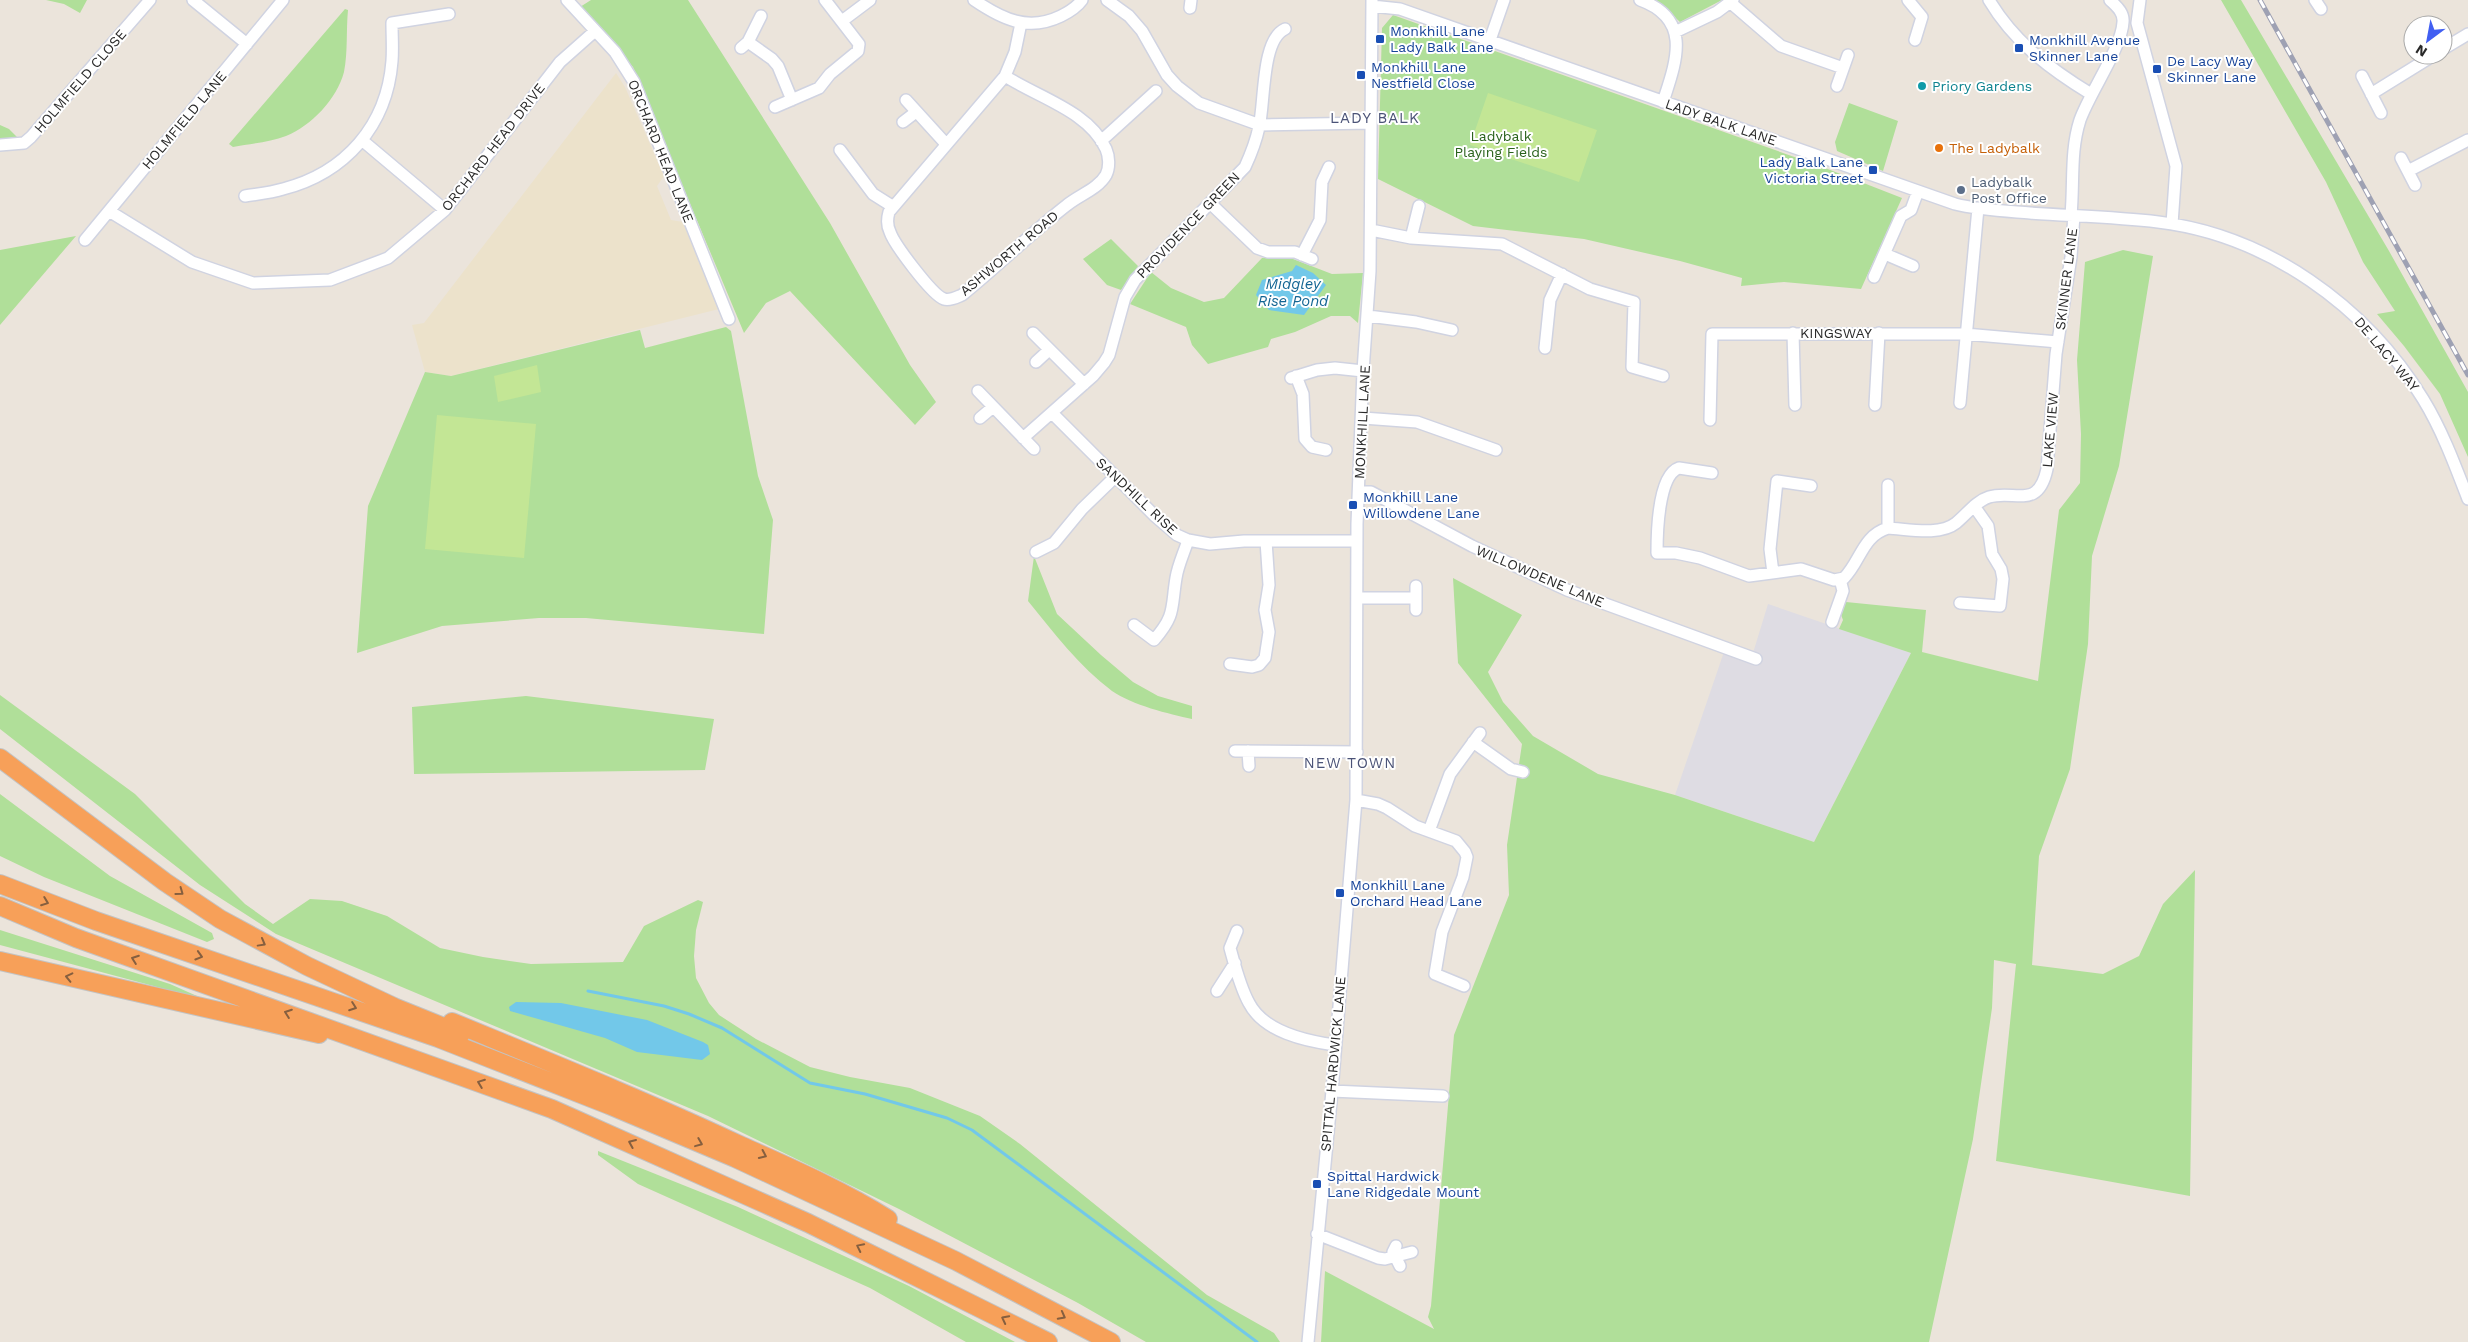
<svg xmlns="http://www.w3.org/2000/svg" width="2468" height="1342" font-family="'Work Sans',sans-serif">
<rect width="100%" height="100%" fill="#ebe4db"/>
<!-- industrial -->
<path fill="#dedce3" d="M1768,604L1911,653L1814,842L1675,795L1726,646L1753,653Z"/>
<!-- education -->
<path fill="#ece2cb" d="M616,73L625,87L664,176L657,186L671,220L683,222L719,309L451,376L425,372L412,325L424,323Z"/>
<!-- green -->
<path fill="#b0df99" d="M46,0H87L80,13L64,4Z
M591,0H688L830,223L910,365L936,402L915,425L790,291L766,303L744,333L633,67L580,7Z
M1654,0H1722L1680,22L1660,3Z
M2221,0H2241L2389,251L2468,392V457L2440,394L2404,346L2377,314L2395,311L2363,262L2326,182Z
M345,9L348,10C346,31 348,52 344,72C337,99 311,126 286,136C270,142 250,144 233,147L229,144Z
M1393,15L1820,166L1902,198L1861,289L1784,282L1741,286L1742,278L1680,261L1584,239L1473,226L1378,179L1382,28Z
M1849,103L1898,121L1883,171L1837,151L1835,142Z
M0,125L9,129L19,139L0,141Z
M76,236L0,325V250Z
M1111,239L1138,266L1121,290L1107,285L1083,259Z
M2123,250L2153,256L2119,466L2092,556L2088,644L2070,769L2039,856L2032,965L2103,974L2139,956L2163,904L2195,870L2190,1196L1996,1161L2016,964L1994,960L1992,1008L1973,1139L1929,1342H1321L1325,1271L1434,1329L1428,1317L1431,1306L1454,1035L1509,895L1507,845L1522,744L1458,663L1453,578L1522,615L1488,672L1503,702L1533,736L1598,774L1675,795L1814,842L1911,653L1839,629L1843,620L1840,612L1846,602L1926,610L1922,652L2038,681L2059,510L2080,483L2081,434L2077,360L2085,262Z
M1262,258L1293,259L1332,274L1363,273L1358,323L1350,316H1331L1295,332L1271,339L1268,347L1208,364L1192,345L1186,327L1130,304L1151,272L1171,288L1204,302L1224,298Z
M726,327L731,331L758,476L773,520L764,634L586,618H539L442,626L357,653L368,506L425,372L451,376L640,330L645,348Z
M1034,556L1057,614L1101,655L1133,682L1158,696L1192,706V719C1169,714 1132,705 1112,691C1079,666 1054,633 1028,601Z
M0,695L135,794L245,904L273,924L310,899L342,901L387,916L440,948L483,957L531,964L623,962L644,926L698,900L703,902L696,930L694,956L696,978L709,1003L719,1015L756,1039L810,1067L850,1077L910,1088L980,1116L1020,1144L1207,1295L1274,1333L1280,1342H1146L1078,1303L899,1209L708,1116L276,934L200,885L0,729Z
M526,696L714,719L705,770L414,774L412,707Z
M0,794L110,876L212,933L214,939L207,942L44,877L0,856Z
M0,930L170,984L206,1000L0,945Z
M598,1151L738,1207L909,1286L1015,1342H966L870,1288L638,1184L598,1155Z"/>
<!-- pitch -->
<path fill="#c3e695" d="M1488,93L1597,130L1579,182L1470,145Z
M537,365L541,392L498,402L494,376Z
M437,415L536,424L524,558L425,549Z"/>
<!-- water -->
<path fill="#72c8e9" d="M1296,265L1313,273L1326,285L1304,315L1269,310L1256,295L1262,280L1292,271Z
M516,1002L561,1003L647,1020L703,1042L708,1045L710,1054L702,1060L637,1052L605,1038L510,1011L509,1007Z"/>
<g fill="none" stroke-linecap="round" stroke-linejoin="round">
<!-- stream -->
<path stroke="#72c8e9" stroke-width="3" d="M588,991L664,1006L689,1014L722,1028L810,1083L865,1094L947,1118L972,1130L1257,1342"/>
<!-- minor casing -->
<g stroke="#d0d3e1" stroke-width="14">
<path id="minor" d="M193,0L247,44
M567,0L615,52L634,82L729,319
M974,0C1002,19 1028,32 1061,16C1069,12 1077,7 1082,0
M1107,0L1129,16L1142,31L1167,75L1177,86L1199,103L1260,125L1371,123
M1640,0C1693,19 1676,62 1663,102
M1908,0L1922,17L1915,40
M1989,0C2014,42 2050,69 2091,94
M2140,0L2137,23L2176,166L2172,224
M2315,0L2321,9
M1731,3L1781,46L1843,68
M1372,6L1400,9L1955,204C1979,210 2005,211 2030,213C2072,216 2115,217 2158,222C2267,235 2366,306 2423,399C2442,430 2455,465 2468,499
M1190,8L1191,0
M842,21L870,0
M1675,32L1717,12L1733,0
M1490,40L1504,0
M748,42L772,59L778,66L792,100
M741,48L748,42L761,16
M2443,49L2468,34
M1005,76C1037,97 1089,111 1106,149C1109,156 1110,167 1106,175C1098,189 1079,195 1067,205C1031,233 998,266 962,295C957,297 950,301 944,299C932,295 894,244 890,232C887,226 887,219 889,212L1005,76L1015,52L1021,23
M2362,76L2381,113
M1837,86L1848,55
M2371,94L2434,55
M906,100L946,144
M775,107L819,88L830,74L858,51L859,44L825,0
M903,122L916,112
M363,141L445,210
M1101,141L1156,91
M0,145L24,143L31,137L150,0
M840,150L873,194L892,206
M2401,158L2415,185
M2408,171L2468,140
M245,196C257,194 270,193 283,189C345,173 387,126 392,61C393,49 392,35 392,23L449,14
M1210,203L1257,248L1268,252H1295L1312,259
M109,211L192,262L253,283L330,280L388,258L445,210L560,62L595,31
M2071,215C2074,183 2070,151 2080,120C2090,92 2122,47 2123,22C2124,12 2116,6 2110,0
M1371,230L1411,238L1502,244L1590,289L1634,302L1632,367L1663,376
M1411,238L1419,206
M85,240L283,0
M1885,254L1913,266
M1302,255L1320,220L1322,182L1329,167
M1874,277L1901,216L1911,210L1918,191
M1368,316L1416,322L1452,330
M1033,333L1084,384
M1793,333L1795,405
M1545,348L1550,300L1562,274
M1036,362L1049,350
M1296,376L1303,394L1305,439L1312,447L1326,450
M1291,378L1317,370L1335,368L1363,371
M978,391L1034,449
M1960,403L1978,208
M1875,405L1879,333
M1052,413L1155,516L1177,535L1188,540L1210,544L1244,541H1357
M980,418L993,407
M1363,418L1417,422L1496,450
M1710,420L1712,334H1965L2058,342
M1023,438L1093,376L1104,363L1109,355L1125,297L1135,280L1245,167C1251,154 1256,141 1259,127C1265,103 1261,40 1285,29
M1712,473L1679,468C1658,475 1657,534 1657,553H1676L1700,558L1749,576L1801,569L1834,580L1844,578C1861,561 1862,536 1888,528C1908,529 1940,536 1956,523C1967,514 1976,501 1989,497C2014,489 2038,511 2047,469L2056,354L2071,257L2074,215
M1359,492H1371L1472,546L1567,590L1756,659
M1888,528V485
M1036,552L1054,543L1082,509L1115,477
M1773,573L1770,549L1777,481L1811,486
M1358,598H1416
M1960,603L2000,606L2003,579L2001,569L1992,554L1988,526L1974,506
M1416,610V586
M1832,622L1843,591L1840,579
M1134,625L1154,640C1176,615 1171,608 1176,578C1178,565 1184,553 1188,540
M1230,664L1252,667L1259,665L1265,658L1269,632L1265,610L1269,585L1266,541
M1473,742L1511,769L1523,772
M1235,751L1357,752
M1248,751L1249,766
M1356,800L1378,804L1387,808L1415,826L1456,841L1465,852L1467,857L1463,877L1442,932L1435,974L1464,986
M1429,831L1450,774L1480,733
M1237,931L1230,948C1235,966 1240,987 1249,1003C1264,1032 1305,1041 1335,1045
M1217,991L1235,963
M1332,1091L1443,1096
M1317,1234L1378,1258L1385,1259L1412,1252
M1396,1246L1393,1252L1400,1266
M1308,1342L1332,1091L1356,800L1357,524L1363,371L1370,271L1372,0"/>
</g>
<!-- highway casing -->
<g stroke="#c3c3c3" stroke-width="20">
<path id="highway" d="M0,758L165,882L220,919L307,966L394,1007L461,1034
M0,884L96,921L438,1038L609,1105L735,1158L956,1261L1111,1342
M0,906L76,938L552,1109L808,1223L1048,1342
M0,961L319,1034
M452,1022C549,1062 646,1101 742,1146C791,1168 842,1190 888,1219"/>
</g>
<!-- minor -->
<use href="#minor" stroke="#fff" stroke-width="11"/>
<!-- highway -->
<use href="#highway" stroke="#f7a059" stroke-width="18"/>
<!-- rail casing -->
<g stroke="#9ea1b3" stroke-width="5">
<path id="rail" d="M2260,0L2468,375"/>
</g>
<!-- rail -->
<use href="#rail" stroke="#fff" stroke-width="3" stroke-dasharray="9" stroke-linecap="butt"/>
</g>
<!-- one-way arrows -->
<defs><path id="oneway-chevron" d="M-2-3.5L2.5 0L-2 3.5" fill="none" stroke-width="1.6" stroke-linecap="round" stroke-linejoin="round" transform="scale(1.25)"/></defs>
<g stroke="#865f3f">
<use href="#oneway-chevron" transform="translate(180 892) rotate(36)"/>
<use href="#oneway-chevron" transform="translate(45 902) rotate(21)"/>
<use href="#oneway-chevron" transform="translate(262 943) rotate(29)"/>
<use href="#oneway-chevron" transform="translate(199 956) rotate(17)"/>
<use href="#oneway-chevron" transform="translate(135 959) rotate(-160)"/>
<use href="#oneway-chevron" transform="translate(69 977) rotate(-167)"/>
<use href="#oneway-chevron" transform="translate(353 1007) rotate(20)"/>
<use href="#oneway-chevron" transform="translate(288 1013) rotate(-160)"/>
<use href="#oneway-chevron" transform="translate(481 1083) rotate(-159)"/>
<use href="#oneway-chevron" transform="translate(632 1143) rotate(-157)"/>
<use href="#oneway-chevron" transform="translate(699 1143) rotate(22)"/>
<use href="#oneway-chevron" transform="translate(763 1155) rotate(25)"/>
<use href="#oneway-chevron" transform="translate(860 1247) rotate(-154)"/>
<use href="#oneway-chevron" transform="translate(1062 1316) rotate(28)"/>
<use href="#oneway-chevron" transform="translate(1005 1319) rotate(-153)"/>
</g>
<!-- markers -->
<g fill="#1a4fb4" stroke="#fff" stroke-width="2">
<rect x="1375" y="34" width="10" height="10" rx="2.5"/>
<rect x="2014" y="43" width="10" height="10" rx="2.5"/>
<rect x="2152" y="64" width="10" height="10" rx="2.5"/>
<rect x="1356" y="70" width="10" height="10" rx="2.5"/>
<rect x="1868" y="165" width="10" height="10" rx="2.5"/>
<rect x="1348" y="500" width="10" height="10" rx="2.5"/>
<rect x="1335" y="888" width="10" height="10" rx="2.5"/>
<rect x="1312" y="1179" width="10" height="10" rx="2.5"/>
</g>
<circle fill="#0f9aa8" stroke="#fff" stroke-width="2" cx="1922" cy="86" r="5"/>
<circle fill="#e8710a" stroke="#fff" stroke-width="2" cx="1939" cy="148" r="5"/>
<circle fill="#5c6f8a" stroke="#fff" stroke-width="2" cx="1961" cy="190" r="5"/>
<g text-anchor="middle" dominant-baseline="central" stroke-width="4" stroke-linejoin="round" paint-order="stroke">
<!-- transit labels -->
<g font-size="14" fill="#164399" stroke="#fff" text-anchor="start">
<text x="1390" y="31">Monkhill Lane<tspan x="1390" dy="16">Lady Balk Lane</tspan></text>
<text x="2029" y="40">Monkhill Avenue<tspan x="2029" dy="16">Skinner Lane</tspan></text>
<text x="2167" y="61">De Lacy Way<tspan x="2167" dy="16">Skinner Lane</tspan></text>
<text x="1371" y="67">Monkhill Lane<tspan x="1371" dy="16">Nestfield Close</tspan></text>
<text x="1863" y="162" text-anchor="end">Lady Balk Lane<tspan x="1863" dy="16">Victoria Street</tspan></text>
<text x="1363" y="497">Monkhill Lane<tspan x="1363" dy="16">Willowdene Lane</tspan></text>
<text x="1350" y="885">Monkhill Lane<tspan x="1350" dy="16">Orchard Head Lane</tspan></text>
<text x="1327" y="1176">Spittal Hardwick<tspan x="1327" dy="16">Lane Ridgedale Mount</tspan></text>
</g>
<!-- street labels -->
<g font-size="14" fill="#292929" stroke="#fff">
<text transform="translate(80 81) rotate(-49)">HOLMFIELD CLOSE</text>
<text transform="translate(184 120) rotate(-50)">HOLMFIELD LANE</text>
<text transform="translate(1721 122) rotate(19)">LADY BALK LANE</text>
<text transform="translate(493 147) rotate(-52)">ORCHARD HEAD DRIVE</text>
<text transform="translate(661 151) rotate(68)">ORCHARD HEAD LANE</text>
<text transform="translate(1188 225) rotate(-46)">PROVIDENCE GREEN</text>
<text transform="translate(1009 253) rotate(-40)">ASHWORTH ROAD</text>
<text transform="translate(2066 279) rotate(-83)">SKINNER LANE</text>
<text x="1836" y="333">KINGSWAY</text>
<text transform="translate(2387 354) rotate(50)">DE LACY WAY</text>
<text transform="translate(1362 422) rotate(-87)">MONKHILL LANE</text>
<text transform="translate(2050 430) rotate(-85)">LAKE VIEW</text>
<text transform="translate(1137 496) rotate(43)">SANDHILL RISE</text>
<text transform="translate(1540 576) rotate(23)">WILLOWDENE LANE</text>
<text transform="translate(1333 1064) rotate(-85)">SPITTAL HARDWICK LANE</text>
</g>
<!-- culture labels -->
<g font-size="14" fill="#0d838f" stroke="#fff" text-anchor="start">
<text x="1932" y="86">Priory Gardens</text>
</g>
<!-- park labels -->
<g font-size="14" fill="#2a621c" stroke="#fff">
<text x="1501" y="136">Ladybalk<tspan x="1501" dy="16">Playing Fields</tspan></text>
</g>
<!-- food labels -->
<g font-size="14" fill="#c56008" stroke="#fff" text-anchor="start">
<text x="1949" y="148">The Ladybalk</text>
</g>
<!-- service labels -->
<g font-size="14" fill="#4e5e75" stroke="#fff" text-anchor="start">
<text x="1971" y="182">Ladybalk<tspan x="1971" dy="16">Post Office</tspan></text>
</g>
<!-- neighbourhood labels -->
<g font-size="15" letter-spacing="1" fill="#4b5377" stroke="#fff">
<text x="1375" y="118">LADY BALK</text>
<text x="1350" y="763">NEW TOWN</text>
</g>
<!-- water labels -->
<g font-size="15" font-style="italic" fill="#136593" stroke="#fff">
<text x="1293" y="284">Midgley<tspan x="1293" dy="17">Rise Pond</tspan></text>
</g>
</g>
<!-- north arrow -->
<g transform="translate(2428 40) rotate(212)"><circle r="24" fill="#ffffff" stroke="#a9a9a9"/>
<path d="M0-4L9 19L0 12L-9 19Z" fill="#415ff2"/>
<text y="-8" font-size="14" font-weight="bold" text-anchor="middle" fill="#292929">N</text>
</g>
</svg>
